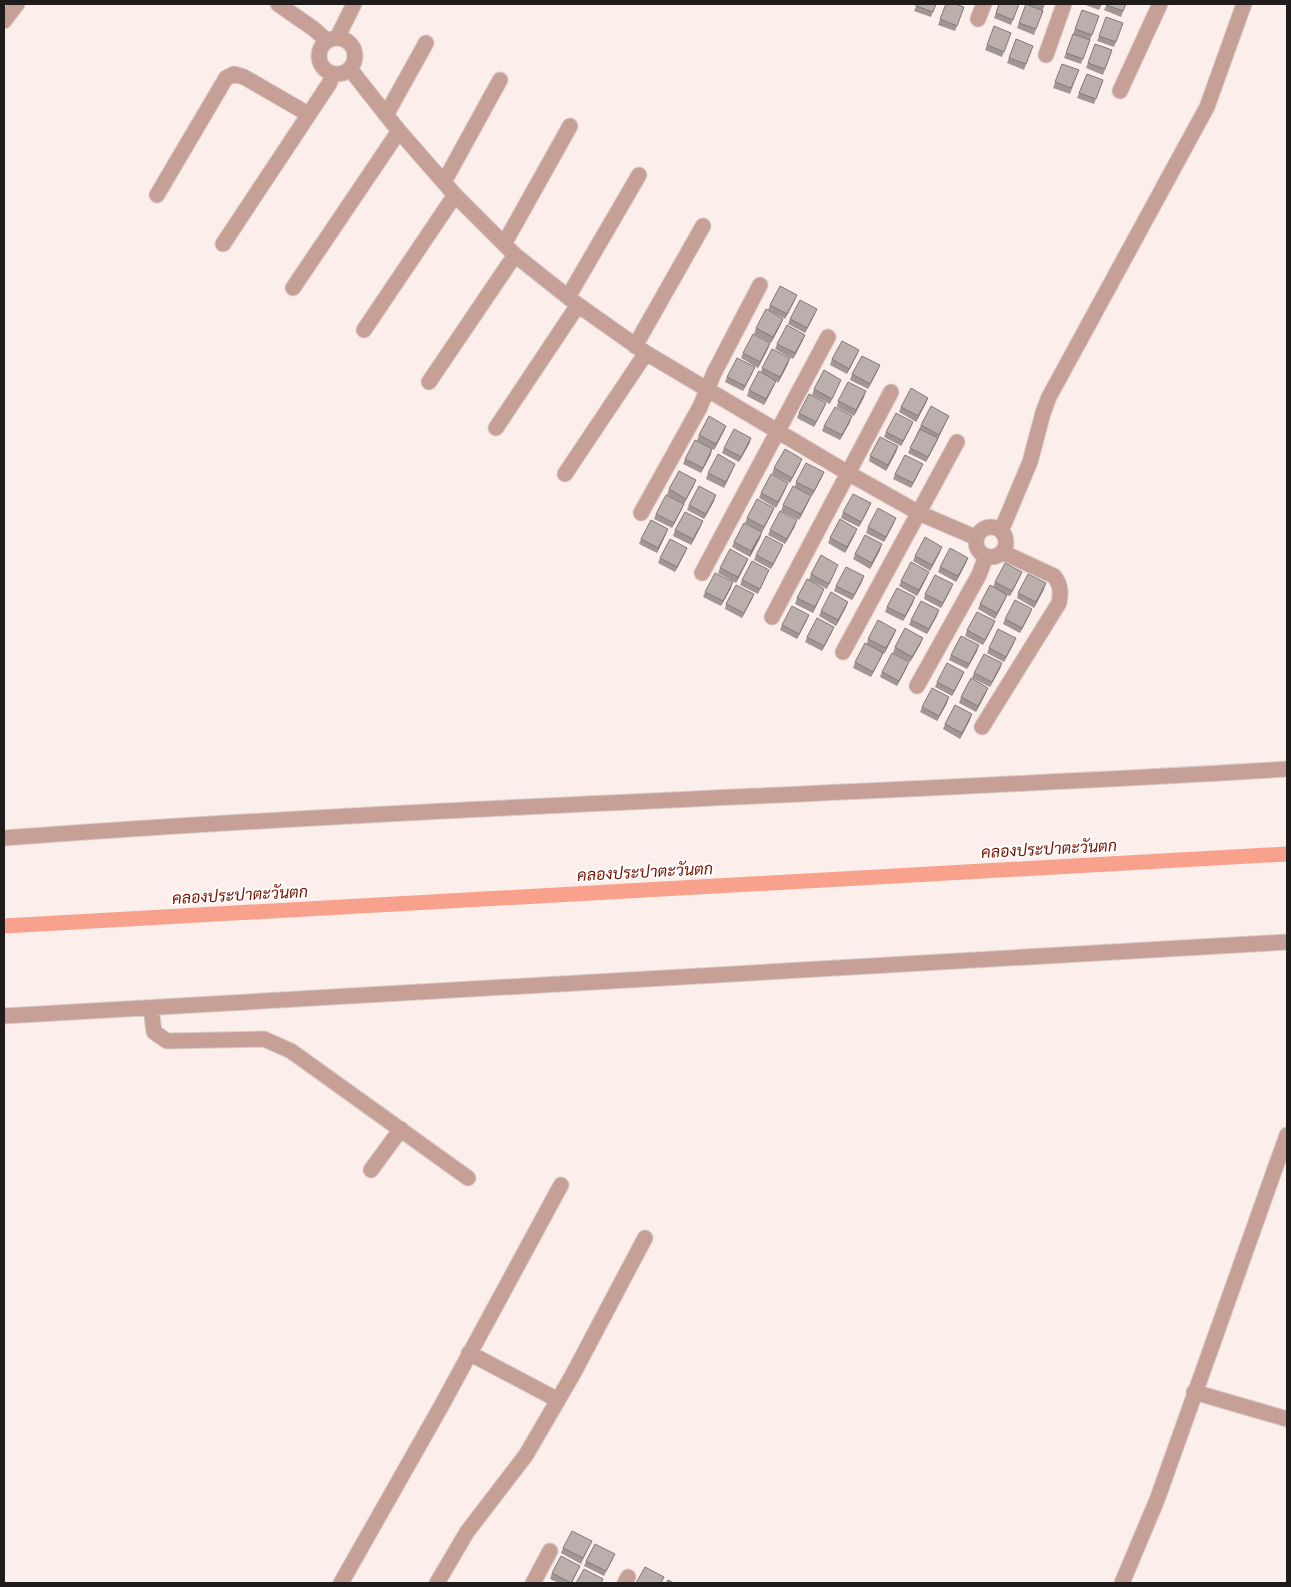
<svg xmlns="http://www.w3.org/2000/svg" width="1291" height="1587" font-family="'Sofia Sans Condensed',Sarabun,sans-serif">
<rect width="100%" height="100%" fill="#fbeeeb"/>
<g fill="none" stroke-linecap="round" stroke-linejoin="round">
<!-- canal -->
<path stroke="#f8a18d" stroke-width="15" d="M4,926L1287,854"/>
<!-- minor casing -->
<g stroke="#d8ccca" stroke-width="17">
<path id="minor" d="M278,4L314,29L327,41
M978,19L984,4
M4,21L17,4
M319 56a18 18 0 1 1 36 0a18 18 0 1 1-36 0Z
M337,38L354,4
M1046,55L1064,4
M350,69L399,131L455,195L515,255L578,305L646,353L848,473L919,513L977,538
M1120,91L1160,4
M386,115L426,43
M444,182L500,80
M157,195L226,78L234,74L244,77L308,114
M223,244L329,84L333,74
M504,244L570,126
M293,288L399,131
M568,297L639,175
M364,330L455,195
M635,346L703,226
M429,382L515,255
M496,428L578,305
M565,474L646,353
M641,513L700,407L714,373L760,285
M976 542a15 15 0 1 1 30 0a15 15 0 1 1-30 0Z
M1001,531L1030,462L1043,413L1049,397L1207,107L1244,4
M702,573L828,337
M772,617L891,392
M843,652L957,442
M917,686L979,575L986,556
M982,727L1059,603C1061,592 1061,585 1054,576L1002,552
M4,838C431,806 860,795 1287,769
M151,1008L154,1032L167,1041L264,1039L291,1051L468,1178
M4,1016L1287,942
M371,1170L401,1129
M469,1353L558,1400
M1194,1392L1287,1419
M341,1583L443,1403L561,1185
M437,1583L467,1532L526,1455L572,1376L645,1238
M533,1583L550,1551
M625,1583L628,1577
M1122,1583L1157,1500L1287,1135"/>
</g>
<!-- minor -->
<use href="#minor" stroke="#c69f96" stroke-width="15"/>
</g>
<!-- wall -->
<path fill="#a19694" d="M917,4H936L931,17L914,11Z
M946,4L964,7L955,31L938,25Z
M999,4H1019L1011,25L994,18Z
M1026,4H1045L1034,35L1017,28Z
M1083,4H1102L1099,10Z
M1107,4H1126L1121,17L1104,10Z
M1099,16L1081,64L1064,58L1075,29Z
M1123,23L1114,47L1097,41L1099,36Z
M1011,33L1002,57L985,50L987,45Z
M1016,39L1033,46L1024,70L1007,63Z
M1095,44L1112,50L1103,75L1086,68Z
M1062,64L1079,70L1070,94L1053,88Z
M1087,74L1103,80L1094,104L1077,98Z
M795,300L785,319L768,310L770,305Z
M815,314L805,333L788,324L790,319Z
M783,319L781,324L771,343L754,334L756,328Z
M803,340L793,359L775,349L777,344Z
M770,343L758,368L741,358L743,353Z
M859,350L847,374L830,365L832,359Z
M788,364L778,383L776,381L764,405L747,396L749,390L761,373L762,368Z
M878,370L868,389L850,380L852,374Z
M753,372L743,391L725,382L727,377Z
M841,380L830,404L812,395L814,389Z
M864,397L854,416L837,407L838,401Z
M928,398L926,403L916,422L899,412L901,407Z
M826,403L814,427L797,418L799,413Z
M949,416L936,443L926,462L908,453L921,425Z
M850,422L840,440L822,431L824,426Z
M726,426L724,431L714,450L697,441L699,435Z
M911,427L901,446L884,437L886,432Z
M751,438L749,444L739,462L722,453L724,448Z
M898,446L896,452L886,471L869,461L870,456Z
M711,454L701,473L683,464L685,459Z
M735,464L724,488L706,479L708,473Z
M800,464L790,483L772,474L774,468Z
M923,464L911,488L893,479L895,474Z
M824,472L822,477L812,496L795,487L796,482Z
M694,485L684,504L667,495L669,489Z
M786,488L776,508L759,498L761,493Z
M811,496L799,520L781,511L783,505Z
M714,501L704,519L687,510L689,505Z
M774,508L772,513L762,532L745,523L747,518Z
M869,508L859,527L841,518L843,512Z
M682,509L672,528L654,519L656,514Z
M894,523L884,542L866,533L868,527Z
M701,526L691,545L673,536L675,530Z
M795,526L785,544L768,535L770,530Z
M762,532L760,538L750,557L732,547L734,542Z
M666,534L657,553L639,544L641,539Z
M855,534L845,553L828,543L830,538Z
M687,548L685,553L675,572L658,563L660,558Z
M781,550L771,569L754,560L756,555Z
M880,550L870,569L853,559L855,554Z
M940,552L930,571L913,561L915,556Z
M968,558L966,563L956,582L938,572L940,567Z
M748,559L736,583L718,573L720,568Z
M769,570L758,594L740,585L742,580Z
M836,570L827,589L809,580L811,574Z
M864,576L852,600L834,591L836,586Z
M927,577L917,596L899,586L901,581Z
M1020,577L1010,596L1007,595L995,619L978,609L980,604L993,587L995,582Z
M731,588L721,606L703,597L705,592Z
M824,589L813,613L795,604L797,598Z
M951,589L941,608L924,599L925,594Z
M1044,589L1034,608L1017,598L1018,593Z
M754,594L752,599L742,618L725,609L726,604Z
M913,603L903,621L885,612L887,607Z
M846,607L836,626L819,616L821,611Z
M1032,609L1030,614L1020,633L1003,624L1005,619Z
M939,610L927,634L909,625L911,620Z
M807,620L797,639L780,630L782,625Z
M995,621L993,626L983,645L965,636L967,630Z
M832,632L822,651L805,642L807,637Z
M894,635L884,654L883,653L871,677L853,668L855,662L867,644L868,639Z
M921,643L910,662L893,653L895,647Z
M1014,643L1004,662L987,653L989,648Z
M977,651L967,669L949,660L951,655Z
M1002,663L990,687L972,678L974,673Z
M907,667L897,686L880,677L882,672Z
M964,672L962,677L952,696L935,687L937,682Z
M986,693L976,712L959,703L961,697Z
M947,703L937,721L920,712L922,707Z
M972,714L960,739L943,729L945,724Z
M592,1541L581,1564L561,1553L563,1548Z
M613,1559L604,1576L584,1566L586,1561Z
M580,1566L572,1583H559L550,1579L552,1573Z"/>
<!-- shaded-wall -->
<path fill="#837a78" d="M797,295L795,300L785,319L787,314Z
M817,309L815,314L805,333L807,328Z
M783,319L781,324L771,343L773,337Z
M805,335L803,340L793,359L795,353Z
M770,343L768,349L758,368L760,362Z
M859,350L857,355L847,374L849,369Z
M790,358L788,364L778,383L780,377Z
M880,365L878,370L868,389L870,384Z
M755,367L753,372L743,391L745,386Z
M776,381L774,386L764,405L766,399Z
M866,391L864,397L854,416L856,410Z
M928,398L926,403L916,422L918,416Z
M826,403L824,408L814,427L816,422Z
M852,416L850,422L840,440L842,435Z
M949,416L936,443L926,462L928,457Z
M913,422L911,427L901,446L903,441Z
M726,426L724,431L714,450L716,444Z
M751,438L749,444L739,462L741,457Z
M898,446L896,452L886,471L888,465Z
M712,449L711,454L701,473L703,468Z
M802,459L800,464L790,483L792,478Z
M735,464L733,469L724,488L726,482Z
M923,464L921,469L911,488L913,483Z
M824,472L822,477L812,496L814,491Z
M696,480L694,485L684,504L686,499Z
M788,483L786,488L776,508L778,502Z
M716,495L714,501L704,519L706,514Z
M811,496L809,501L799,520L801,514Z
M871,503L869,508L859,527L861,522Z
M684,504L682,509L672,528L674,523Z
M774,508L772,513L762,532L764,527Z
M896,518L894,523L884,542L886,537Z
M797,520L795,526L785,544L787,539Z
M703,521L701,526L691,545L693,539Z
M668,529L666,534L657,553L658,548Z
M857,529L855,534L845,553L847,547Z
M762,532L760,538L750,557L751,551Z
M882,544L880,550L870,569L872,563Z
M783,545L781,550L771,569L773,564Z
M942,547L940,552L930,571L932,565Z
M687,548L685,553L675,572L677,567Z
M968,558L966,563L956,582L958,576Z
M748,559L746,564L736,583L738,577Z
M929,572L927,577L917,596L919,590Z
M1022,572L1020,577L1010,596L1012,591Z
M864,576L862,582L852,600L854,595Z
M733,582L731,588L721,606L723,601Z
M1046,583L1044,589L1034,608L1036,602Z
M953,584L951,589L941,608L943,603Z
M824,589L822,594L813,613L815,607Z
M754,594L752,599L742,618L744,613Z
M1007,595L1005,600L995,619L997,613Z
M915,597L913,603L903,621L905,616Z
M848,602L846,607L836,626L838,620Z
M1032,609L1030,614L1020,633L1022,628Z
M939,610L937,616L927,634L929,629Z
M809,615L807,620L797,639L799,634Z
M995,621L993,626L983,645L985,640Z
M834,627L832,632L822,651L824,646Z
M896,630L894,635L884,654L886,648Z
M923,638L921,643L910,662L912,657Z
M1016,638L1014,643L1004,662L1006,657Z
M979,645L977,651L967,669L969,664Z
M883,653L881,658L871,677L873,672Z
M909,662L907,667L897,686L899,681Z
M1002,663L1000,669L990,687L992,682Z
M964,672L962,677L952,696L954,691Z
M988,688L986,693L976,712L978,706Z
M949,697L947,703L937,721L939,716Z
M972,714L970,720L960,739L962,733Z"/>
<!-- building -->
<path fill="#bbafac" stroke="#837a78" d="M917,4H936L933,12L916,6Z
M946,4H955L964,7L957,26L940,19Z
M999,4H1019L1013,20L996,13Z
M1026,4L1043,11L1036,29L1019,23Z
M1107,4H1126L1123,11L1106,5Z
M1082,10L1099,16L1092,35L1075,29Z
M1106,17L1123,23L1116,42L1099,36Z
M994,26L1011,33L1004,52L987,45Z
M1073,34L1090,40L1083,59L1066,53Z
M1016,39L1033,46L1026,64L1009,58Z
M1095,44L1112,50L1105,69L1088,63Z
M1062,64L1079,70L1071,88L1055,82Z
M1087,74L1103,80L1096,99L1079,93Z
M780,286L797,295L787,314L770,305Z
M800,300L817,309L807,328L790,319Z
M766,309L783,319L773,337L756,328Z
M787,325L805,335L795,353L777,344Z
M753,334L770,343L760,362L743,353Z
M842,341L859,350L849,369L832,359Z
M772,349L790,358L780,377L762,368Z
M862,356L880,365L870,384L852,374Z
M737,358L755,367L745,386L727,377Z
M824,370L841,380L832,399L814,389Z
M759,371L776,381L766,399L749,390Z
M848,382L866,391L856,410L838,401Z
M911,388L928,398L918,416L901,407Z
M809,394L826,403L816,422L799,413Z
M931,406L949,416L939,435L921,425Z
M835,407L852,416L842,435L824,426Z
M896,413L913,422L903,441L886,432Z
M709,416L726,426L716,444L699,435Z
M734,429L751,438L741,457L724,448Z
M920,429L938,438L928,457L910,448Z
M880,437L898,446L888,465L870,456Z
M695,440L712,449L703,468L685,459Z
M785,449L802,459L792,478L774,468Z
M718,454L735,464L726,482L708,473Z
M905,455L923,464L913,483L895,474Z
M806,463L824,472L814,491L796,482Z
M679,471L696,480L686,499L669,489Z
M771,474L788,483L778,502L761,493Z
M699,486L716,495L706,514L689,505Z
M793,486L811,496L801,514L783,505Z
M853,494L871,503L861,522L843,512Z
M666,495L684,504L674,523L656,514Z
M757,499L774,508L764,527L747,518Z
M878,508L896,518L886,537L868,527Z
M780,511L797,520L787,539L770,530Z
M685,512L703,521L693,539L675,530Z
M840,519L857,529L847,547L830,538Z
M651,520L668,529L658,548L641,539Z
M744,523L762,532L751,551L734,542Z
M865,535L882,544L872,563L855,554Z
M766,536L783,545L773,564L756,555Z
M925,537L942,547L932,565L915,556Z
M670,539L687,548L677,567L660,558Z
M950,548L968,558L958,576L940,567Z
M730,549L748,559L738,577L720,568Z
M821,555L838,565L829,584L811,574Z
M752,561L769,570L760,589L742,580Z
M911,562L929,572L919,590L901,581Z
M1005,563L1022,572L1012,591L995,582Z
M846,567L864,576L854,595L836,586Z
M715,573L733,582L723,601L705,592Z
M1028,574L1046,583L1036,602L1018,593Z
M935,575L953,584L943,603L925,594Z
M807,579L824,589L815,607L797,598Z
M736,585L754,594L744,613L726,604Z
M990,585L1007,595L997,613L980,604Z
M897,588L915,597L905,616L887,607Z
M831,592L848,602L838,620L821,611Z
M1015,600L1032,609L1022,628L1005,619Z
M921,601L939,610L929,629L911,620Z
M792,606L809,615L799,634L782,625Z
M977,612L995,621L985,640L967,630Z
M817,618L834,627L824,646L807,637Z
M878,620L896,630L886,648L868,639Z
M905,628L923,638L912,657L895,647Z
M998,629L1016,638L1006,657L989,648Z
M961,636L979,645L969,664L951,655Z
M865,643L883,653L873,672L855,662Z
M892,653L909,662L899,681L882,672Z
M984,654L1002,663L992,682L974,673Z
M947,663L964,672L954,691L937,682Z
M971,678L988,688L978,706L961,697Z
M932,688L949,697L939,716L922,707Z
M955,705L972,714L962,733L945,724Z
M572,1531L592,1541L583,1558L563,1548Z
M595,1544L615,1554L606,1571L586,1561Z
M561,1556L580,1566L571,1583L552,1573Z
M645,1567L664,1577L661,1583H636Z
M584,1569L603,1579L601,1583H576Z
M668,1580L674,1583H666Z"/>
<g text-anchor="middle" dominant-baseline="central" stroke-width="4" stroke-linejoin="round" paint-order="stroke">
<!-- water labels -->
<g font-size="16" font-style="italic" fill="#781300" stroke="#fff">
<text transform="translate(1049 850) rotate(-3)">คลองประปาตะวันตก</text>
<text transform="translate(645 873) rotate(-3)">คลองประปาตะวันตก</text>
<text transform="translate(240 896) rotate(-3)">คลองประปาตะวันตก</text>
</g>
</g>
<!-- border -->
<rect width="1291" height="1587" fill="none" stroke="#201c1b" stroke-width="10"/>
</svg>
